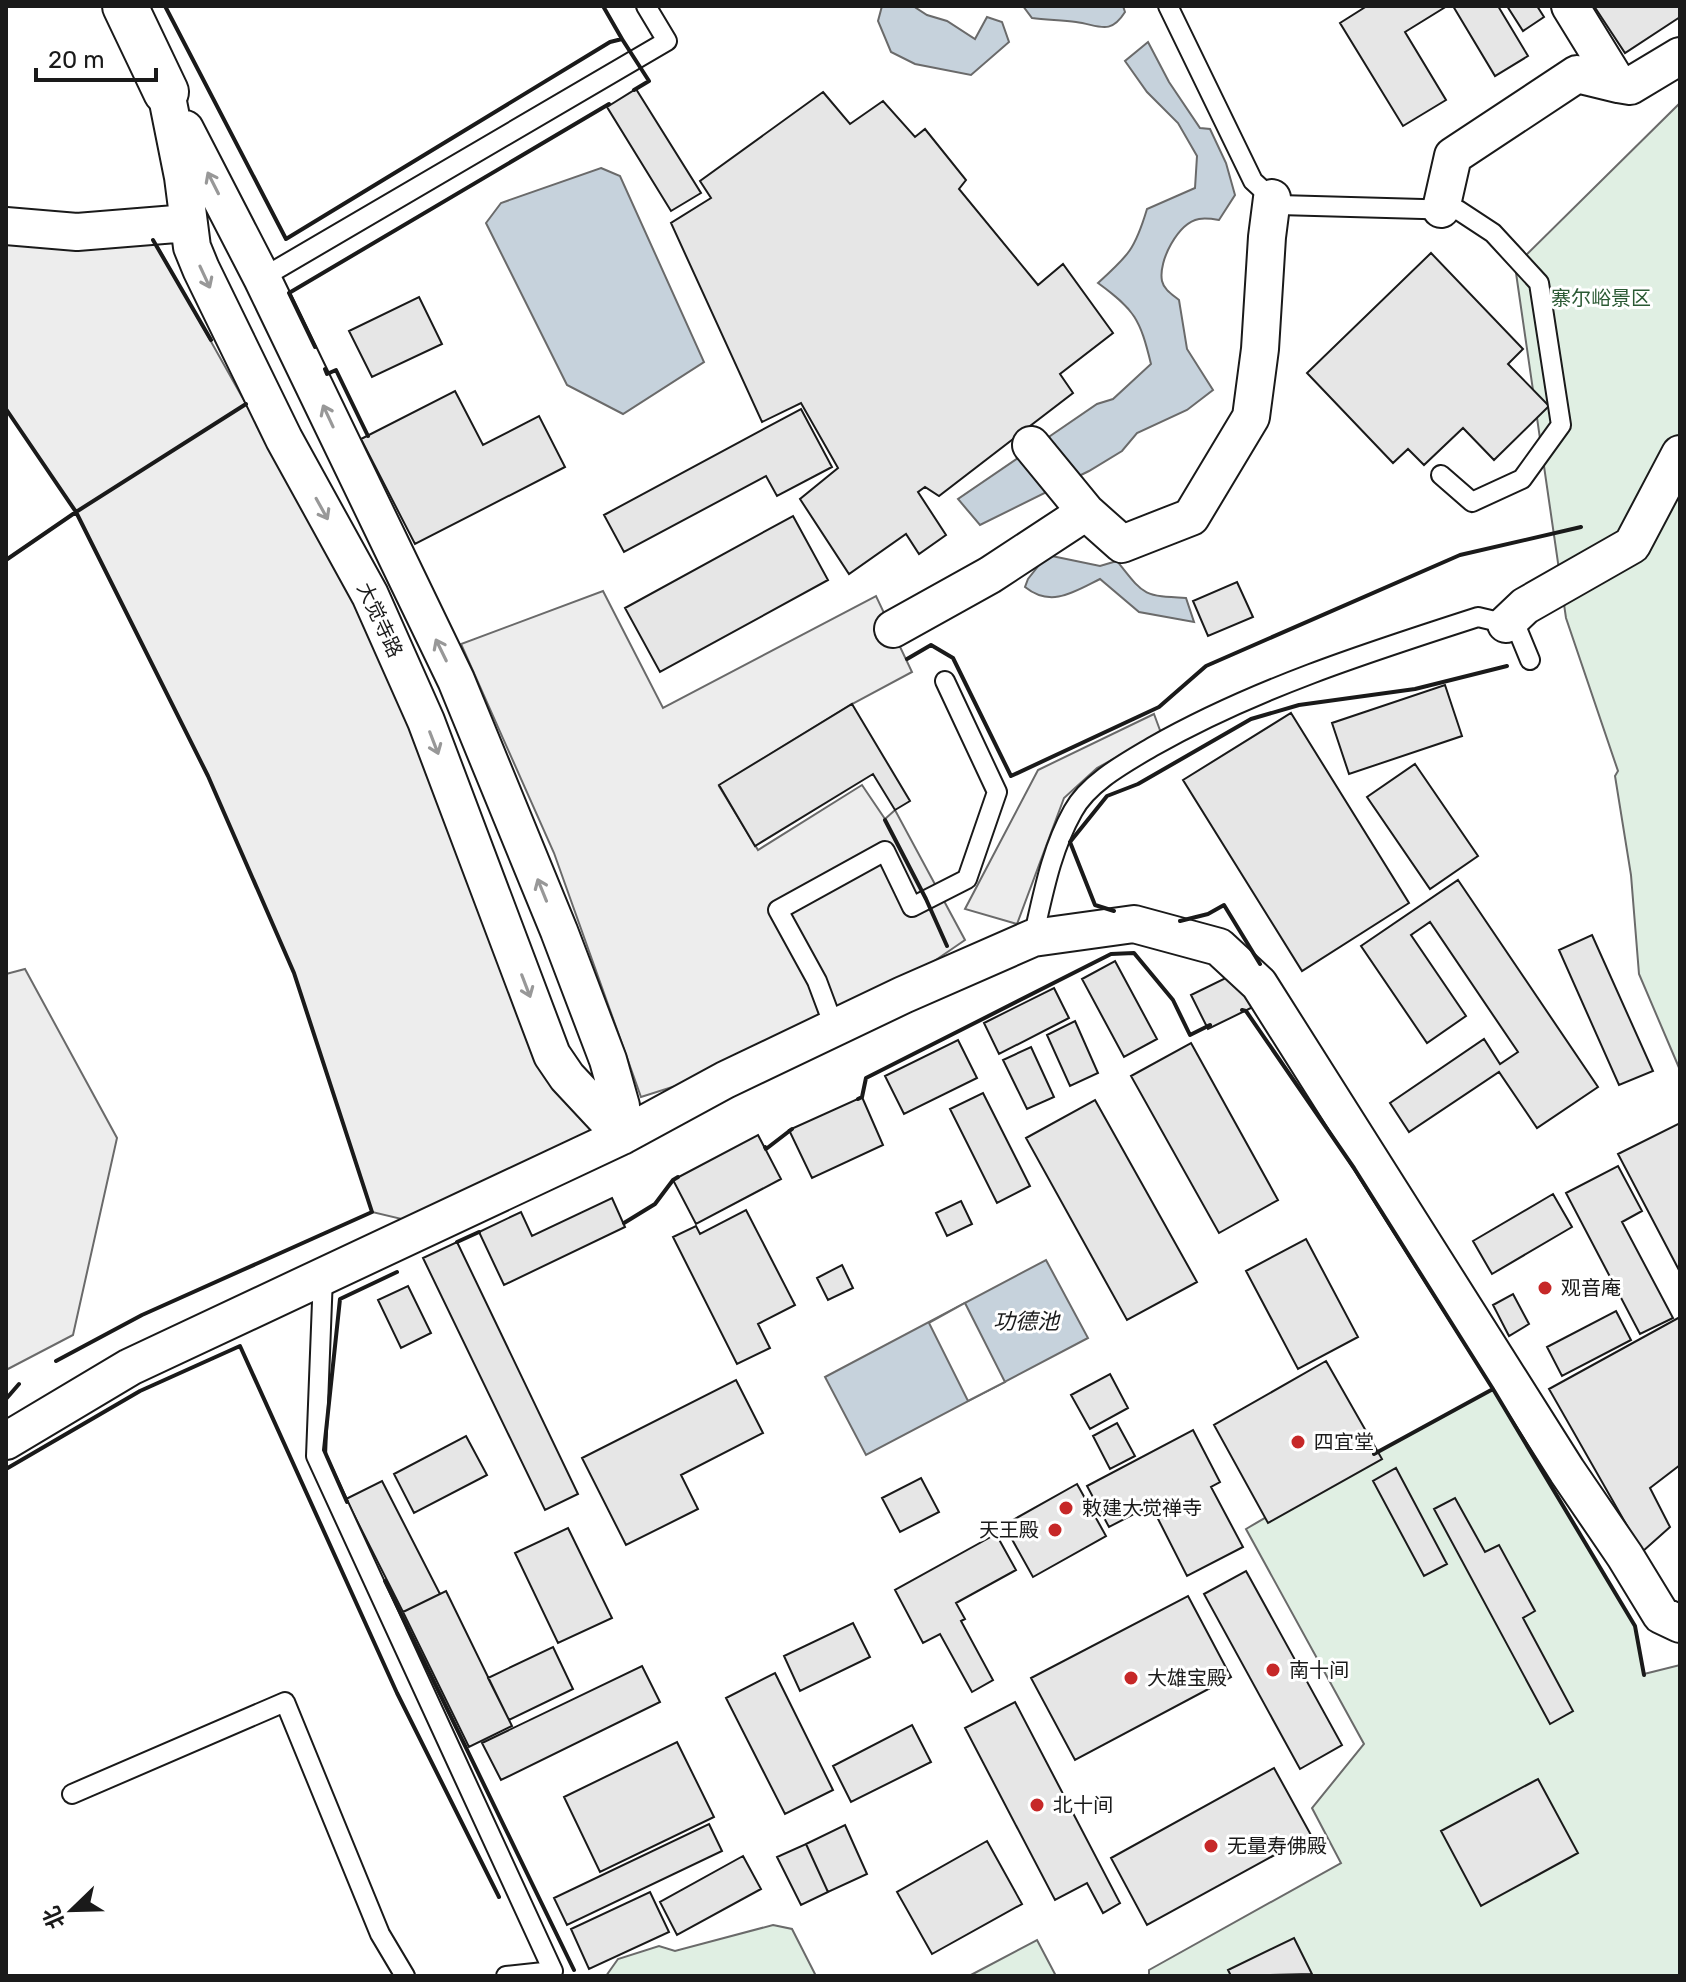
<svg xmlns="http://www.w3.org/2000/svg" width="1686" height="1982" font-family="Rubik,'Noto Sans SC',sans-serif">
<rect width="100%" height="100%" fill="#fff"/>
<!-- green -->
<path fill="#e0efe3" stroke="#6a6a6a" stroke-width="2" d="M1680,103V1070L1639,974L1631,875L1615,776L1618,771L1566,618L1515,266Z
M1493,1389L1635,1626L1644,1674L1680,1665V1976H1149V1970L1341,1863L1312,1808L1364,1744L1246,1529L1367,1458Z
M773,1925L792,1929L816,1976H606L618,1959L659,1946L675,1951Z
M1037,1940L1056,1976H969Z"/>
<!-- parking -->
<path fill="#ededed" stroke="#6a6a6a" stroke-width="2" d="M6,236L154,240L378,639L593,1123V1135L414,1222L372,1212L294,973L208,776L76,512L6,409Z
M603,591L663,708L876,596L912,672L852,704L719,786L758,850L862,785L885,819L895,810L965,940L835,1029L795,1048L641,1097L554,853L461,644Z
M1154,714L1161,733L1097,768L1064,798L1017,924L965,909L1038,770Z
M25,969L117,1138L73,1335L6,1370V974Z"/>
<!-- water -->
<path fill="#c6d2dc" stroke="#6a6a6a" stroke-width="2" d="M882,6H913L927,15L947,21L975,39L987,17L1002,22L1009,42L971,75L915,64L891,52L878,21Z
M1023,6H1123L1125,12C1110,36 1099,25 1076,22C1062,20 1046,20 1032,18Z
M1148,42L1169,82L1200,128L1210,129L1226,163L1235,195L1219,220C1213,219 1205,218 1199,219C1178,223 1158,261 1162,281C1164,290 1173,295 1179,300L1187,349L1213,390L1187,410L1137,433L1122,451L1089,471L980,525L958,499L1097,404L1113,399L1151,364C1140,319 1135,310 1098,283C1129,255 1135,249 1147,209L1195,188L1197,156L1178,123L1147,92L1125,61Z
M601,168L620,176L704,362L623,414L567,385L486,223L501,203Z
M1047,555L1100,566L1117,561C1144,595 1142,596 1186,598L1194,622L1139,612L1100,579C1074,592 1051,608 1025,587L1028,579Z
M1046,1260L1088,1338L866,1455L825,1377Z"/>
<!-- pier -->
<path fill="#fff" stroke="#6a6a6a" stroke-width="2" d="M965,1303L1005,1382L968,1401L929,1323Z"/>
<!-- building -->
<path fill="#e6e6e6" stroke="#1a1a1a" stroke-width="2" d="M1367,6H1447L1405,32L1446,100L1403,126L1340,23Z
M1453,6H1498L1528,56L1495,76Z
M1507,6H1537L1544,17L1523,31Z
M1594,6H1680V17L1625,53Z
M636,89L701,193L671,211L607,107Z
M823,92L850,124L883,101L915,137L925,129L966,180L959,189L1038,285L1063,264L1113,333L1060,374L1073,393L939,496L925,487L918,492L946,535L919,554L906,534L849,574L800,499L838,468L801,403L762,422L671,223L711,198L700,181Z
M1431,253L1523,349L1508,364L1549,406L1494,460L1463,428L1424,465L1408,449L1393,463L1307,373Z
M419,297L442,344L372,377L349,331Z
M455,391L483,445L539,416L565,467L415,544L361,439Z
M801,409L832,467L777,496L766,476L624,552L604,515Z
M793,516L828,580L660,672L625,608Z
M1237,582L1253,617L1208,636L1193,601Z
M1445,685L1462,736L1349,774L1332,723Z
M852,704L910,801L895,810L873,774L755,846L719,785Z
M1291,713L1409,903L1302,971L1183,780Z
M1415,764L1478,856L1430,889L1367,797Z
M1458,880L1598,1087L1537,1128L1499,1072L1409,1132L1390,1103L1484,1039L1500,1064L1518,1052L1430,922L1411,935L1466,1016L1427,1043L1361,946Z
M1592,935L1653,1071L1619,1085L1559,950Z
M1115,961L1157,1039L1124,1057L1082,979Z
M1242,970L1259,1004L1208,1029L1191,995Z
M1054,988L1069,1018L999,1054L984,1023Z
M1075,1021L1098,1073L1070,1086L1047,1035Z
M958,1040L977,1078L904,1114L885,1076Z
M1191,1043L1278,1200L1219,1233L1131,1076Z
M1031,1047L1054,1097L1027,1109L1003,1060Z
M983,1093L1030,1186L997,1203L950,1109Z
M862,1097L883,1145L812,1178L789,1130Z
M1095,1100L1197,1282L1127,1320L1026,1138Z
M1680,1123V1272L1618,1154Z
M758,1135L781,1179L696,1224L673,1180Z
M1618,1166L1642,1211L1622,1222L1673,1318L1640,1334L1566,1193Z
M1553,1194L1572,1227L1492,1274L1473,1241Z
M612,1198L625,1227L504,1285L479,1232L521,1212L532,1236Z
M961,1201L972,1224L947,1236L936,1213Z
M746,1210L795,1305L758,1324L770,1348L737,1364L673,1237L696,1226L700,1234Z
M1306,1239L1358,1337L1298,1369L1246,1271Z
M457,1242L578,1494L545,1510L423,1258Z
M842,1265L853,1288L828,1300L817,1278Z
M408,1286L431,1333L401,1348L378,1300Z
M1513,1294L1529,1324L1509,1336L1493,1305Z
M1616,1311L1631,1340L1562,1376L1547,1347Z
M1680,1317V1465L1650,1488L1670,1527L1642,1552L1549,1389Z
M1326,1361L1382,1459L1268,1523L1214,1425Z
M1110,1374L1128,1408L1090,1429L1071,1395Z
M736,1380L763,1433L681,1475L698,1509L626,1545L582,1458Z
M1117,1423L1135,1456L1110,1469L1093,1436Z
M1193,1430L1220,1482L1211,1487L1243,1547L1187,1576L1151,1505L1109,1527L1087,1486Z
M466,1436L487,1475L414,1513L394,1474Z
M1396,1468L1447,1564L1424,1576L1373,1481Z
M921,1478L939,1512L900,1532L882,1498Z
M382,1481L440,1594L403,1612L346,1499Z
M1077,1484L1106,1536L1033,1577L1004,1525Z
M1455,1498L1485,1552L1499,1545L1535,1611L1523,1618L1573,1711L1550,1724L1434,1509Z
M568,1528L612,1618L558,1643L515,1553Z
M996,1534L1016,1570L956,1603L965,1619L961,1621L993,1680L972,1692L940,1634L923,1643L895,1590Z
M1246,1571L1342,1745L1300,1769L1204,1594Z
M446,1591L512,1726L469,1747L403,1612Z
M1188,1596L1231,1677L1075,1760L1031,1678Z
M853,1623L870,1657L800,1691L784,1656Z
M553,1647L573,1689L509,1720L488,1678Z
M642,1666L660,1702L501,1780L482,1743Z
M775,1673L833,1790L785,1814L726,1698Z
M1015,1702L1120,1903L1103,1913L1087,1883L1055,1900L965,1728Z
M912,1725L931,1762L851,1802L833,1766Z
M677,1742L714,1817L600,1872L564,1797Z
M1274,1768L1311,1835L1147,1925L1111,1858Z
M1538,1779L1578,1853L1481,1906L1441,1831Z
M709,1824L722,1851L567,1925L554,1898Z
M845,1825L867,1874L828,1892L806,1844Z
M987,1841L1022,1904L932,1954L897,1892Z
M806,1844L828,1892L801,1905L777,1857Z
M743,1856L761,1889L677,1935L660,1902Z
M650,1892L669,1932L589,1969L571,1929Z
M1294,1938L1312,1974L1231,1976L1228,1970Z"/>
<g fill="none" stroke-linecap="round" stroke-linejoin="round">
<!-- service casing -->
<g stroke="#1a1a1a" stroke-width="22">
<path id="service" d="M1168,6L1253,181L1279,205L1458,210L1493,233L1539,283L1561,425L1522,479L1472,502L1441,475
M262,278L667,41L646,6
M1033,938C1043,895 1051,850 1073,811C1088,783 1125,763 1152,747C1254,689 1366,653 1478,617L1516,626L1530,660
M835,1029L817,981L778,910L885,851L912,907L967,879L997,792L945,681
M323,1276L316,1456L553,1971L506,1976
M72,1794L285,1702L380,1934L405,1976"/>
</g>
<!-- minor casing -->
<g stroke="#1a1a1a" stroke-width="40">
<path id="minor" d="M1618,84L1630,86L1680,56
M166,92L183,177L192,247L201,269L284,439L370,595L426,721L552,1055L567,1077L622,1136
M185,129L262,278L456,680L559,931L608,1060L621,1106L622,1136
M1441,209L1453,156L1577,74L1618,84L1570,6
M6,226L77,232L188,223
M1086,512L1122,544L1191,517L1251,417L1260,349L1267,237L1272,198
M1506,624L1525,606L1632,545L1680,454
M893,629L990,575L1086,512L1031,445
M6,1441L130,1367L622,1136L725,1080L903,995L1033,938L1134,924L1219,947L1259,984L1567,1471L1625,1556L1661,1615L1680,1624"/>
</g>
<!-- tertiary casing -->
<g stroke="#1a1a1a" stroke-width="48">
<path id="tertiary" d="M125,6L166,92"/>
</g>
<!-- service -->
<use href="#service" stroke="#fff" stroke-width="18"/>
<!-- minor -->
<use href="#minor" stroke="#fff" stroke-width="36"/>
<!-- tertiary -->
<use href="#tertiary" stroke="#fff" stroke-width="44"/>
<!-- wall -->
<path stroke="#1a1a1a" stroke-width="4" d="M165,6L286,239L610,42L622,39L603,6
M622,39L649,81L634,90
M153,240L211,340
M315,347L289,293L609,104
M325,369L327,374L336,370L368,436
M6,409L76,512L246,404
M6,560L76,512L208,776L294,973L372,1212L142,1315L56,1361
M907,659L931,645L953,658L1011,776L1159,707L1206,666L1460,555L1581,527
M885,820L926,899L947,946
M1114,911L1095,905L1070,842L1107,796L1138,784L1251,719L1299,705L1415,689L1507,666
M1180,921L1208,914L1224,905L1260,964
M1242,1010L1246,1011L1354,1168L1493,1389L1635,1626L1644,1675
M858,1099L862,1097L866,1078L1111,954L1134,953L1173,1000L1190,1035L1210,1025
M765,1147L766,1149L792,1129
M624,1223L655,1204L673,1180L678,1177
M457,1242L479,1232
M6,1399L19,1384
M1374,1454L1493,1389
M6,1469L140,1391L240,1346L397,1693L499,1897
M347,1502L324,1450L340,1299L397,1272
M385,1581L574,1970"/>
</g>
<!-- one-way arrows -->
<defs><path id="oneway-shaft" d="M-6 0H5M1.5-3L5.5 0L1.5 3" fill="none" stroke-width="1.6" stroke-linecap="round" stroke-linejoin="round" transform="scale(2)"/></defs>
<g stroke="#989898">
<use href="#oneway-shaft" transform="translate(213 183) rotate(-117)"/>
<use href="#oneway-shaft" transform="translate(205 277) rotate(65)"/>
<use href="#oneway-shaft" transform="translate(328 416) rotate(-115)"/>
<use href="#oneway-shaft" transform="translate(322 509) rotate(61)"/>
<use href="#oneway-shaft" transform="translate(441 650) rotate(-116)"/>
<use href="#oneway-shaft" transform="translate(434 743) rotate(69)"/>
<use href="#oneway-shaft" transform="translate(542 890) rotate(-112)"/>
<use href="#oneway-shaft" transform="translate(526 986) rotate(69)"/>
</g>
<!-- markers -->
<g fill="#c62828" stroke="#fff" stroke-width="3">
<circle cx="1545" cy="1288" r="8"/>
<circle cx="1298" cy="1442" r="8"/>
<circle cx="1066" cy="1508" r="8"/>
<circle cx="1055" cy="1530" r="8"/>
<circle cx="1273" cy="1670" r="8"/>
<circle cx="1131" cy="1678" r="8"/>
<circle cx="1037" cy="1805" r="8"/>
<circle cx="1211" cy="1846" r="8"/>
</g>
<g text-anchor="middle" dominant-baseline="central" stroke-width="6" stroke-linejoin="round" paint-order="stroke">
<!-- park labels -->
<g font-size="20" fill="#2b5a34" stroke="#fff">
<text x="1601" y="298">寨尔峪景区</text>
</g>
<!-- street labels -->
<g font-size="20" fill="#1a1a1a" stroke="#fff">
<text transform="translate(380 620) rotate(65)">大觉寺路</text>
</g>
<!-- poi labels -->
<g font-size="20" fill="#1a1a1a" stroke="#fff" text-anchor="start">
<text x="1561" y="1288">观音庵</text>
<text x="1314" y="1442">四宜堂</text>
<text x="1082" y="1508">敕建大觉禅寺</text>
<text x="1039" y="1530" text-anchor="end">天王殿</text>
<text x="1289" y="1670">南十间</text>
<text x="1147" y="1678">大雄宝殿</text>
<text x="1053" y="1805">北十间</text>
<text x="1227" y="1846">无量寿佛殿</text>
</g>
<!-- water labels -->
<g font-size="22" font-style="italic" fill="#1a1a1a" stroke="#fff">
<text x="1026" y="1321">功德池</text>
</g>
</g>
<!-- border -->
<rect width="1686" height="1982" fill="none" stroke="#1a1a1a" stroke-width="16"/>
<!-- north arrow -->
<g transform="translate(72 1910) rotate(247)" stroke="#ffffff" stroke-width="6" paint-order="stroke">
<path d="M0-6L14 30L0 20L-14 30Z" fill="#1a1a1a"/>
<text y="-12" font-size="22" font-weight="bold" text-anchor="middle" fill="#1a1a1a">北</text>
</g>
<!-- scale -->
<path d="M36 68v12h120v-12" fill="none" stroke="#1a1a1a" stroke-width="4"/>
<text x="48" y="68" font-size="24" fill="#1a1a1a" stroke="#ffffff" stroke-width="6" paint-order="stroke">20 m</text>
</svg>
